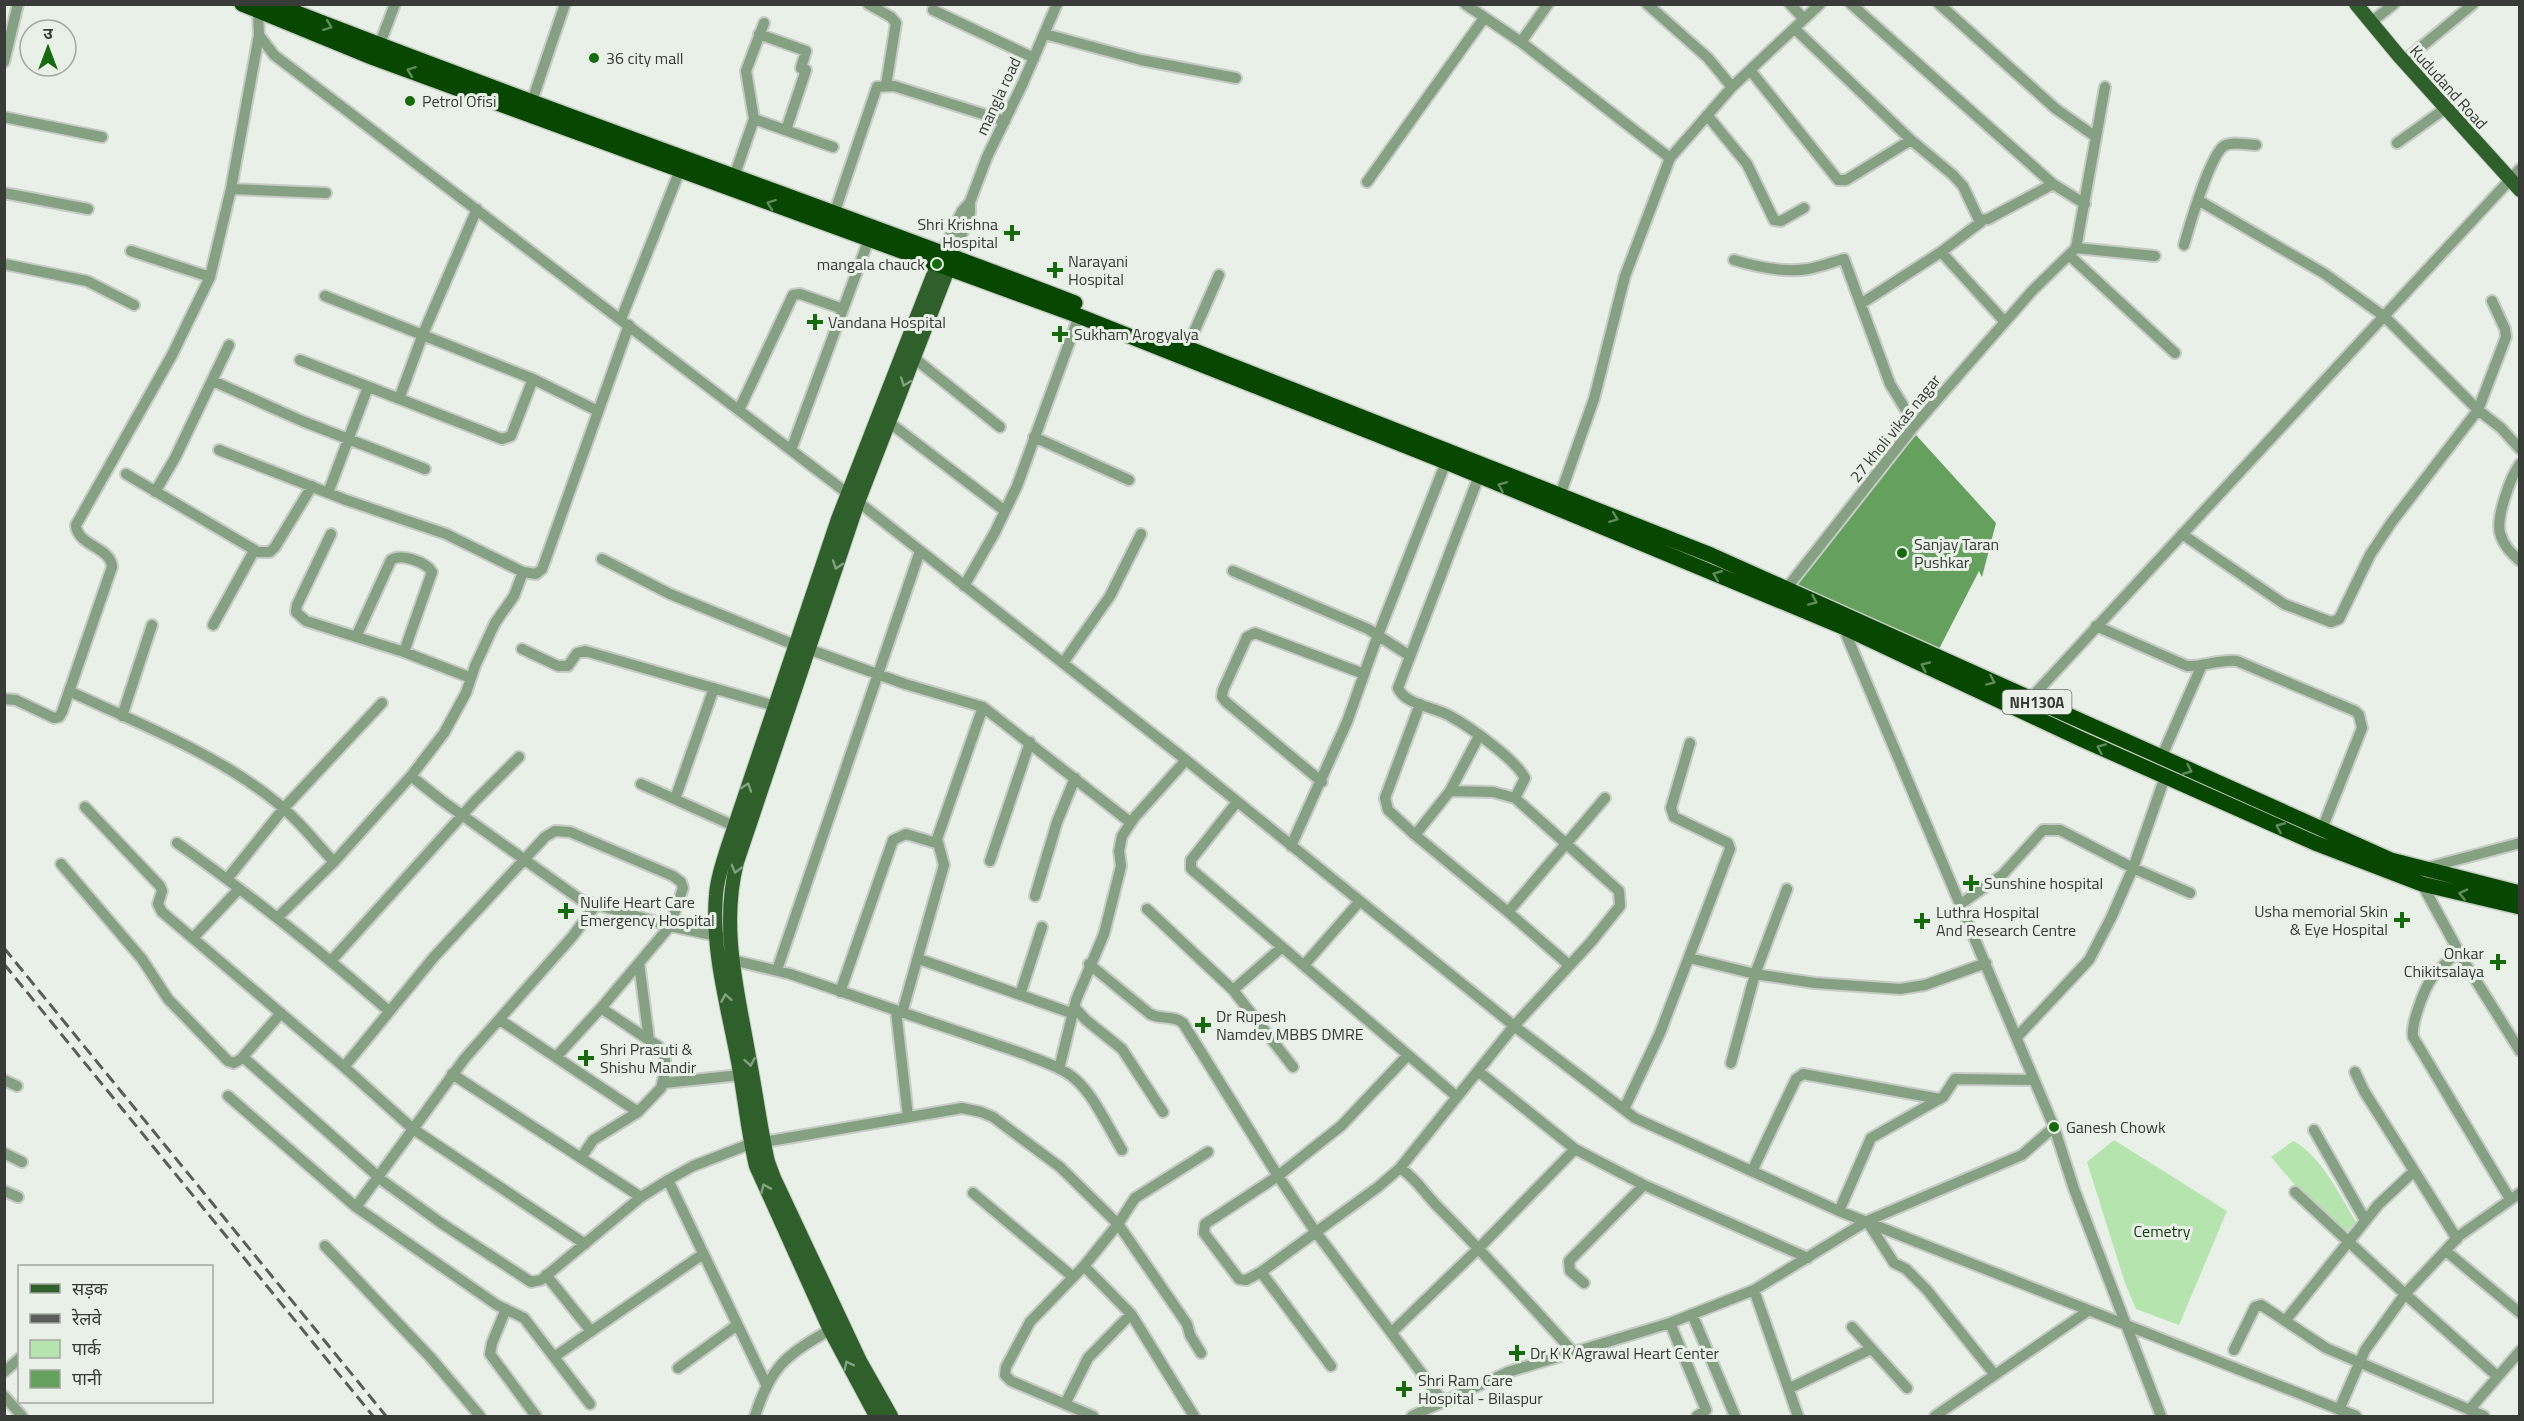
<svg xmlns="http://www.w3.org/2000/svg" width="2524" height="1421" font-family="'Titillium Web','Noto Sans Devanagari',sans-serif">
<rect width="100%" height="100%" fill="#e9f0e8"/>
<!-- green -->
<path fill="#b5e4af" d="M2114,1140L2227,1211L2179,1325L2136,1309L2125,1283L2087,1162Z
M2293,1141C2320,1154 2341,1197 2356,1222L2347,1231L2294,1184L2271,1157Z"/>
<!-- water -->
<path fill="#65a05e" d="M1916,435L1996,523L1982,577L1979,571L1938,651L1791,582Z"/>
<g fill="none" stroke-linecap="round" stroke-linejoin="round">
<!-- minor casing -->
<g stroke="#c6ccc5" stroke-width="14">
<path id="minor" d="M868,4L891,17L896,23L886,85
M1465,4L1521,42L1670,158
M1647,4L1708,58L1732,87
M1790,4L1804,19
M1851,4L2053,184L2085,204
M1939,4L2056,109L2096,137
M933,10L1034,58
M258,12L259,35L274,55L847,493L1186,760L1518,1029L1635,1118L1839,1211L2356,1416
M2371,22L2394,4
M1795,29L1911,140L1953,175L1963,186L1979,220L1988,219L2053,184
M759,34L806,51L801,68L806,70L786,130
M1045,34L1141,60L1236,78
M1521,42L1548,4
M379,46L395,4
M2404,61L2473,4
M4,62L18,4
M1750,70L1838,180H1846L1911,140
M530,107L565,4
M1707,115L1747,164L1774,220L1781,221L1804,208
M4,117L102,137
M754,119L833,147
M2397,143L2446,108
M734,177L754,119L746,71L764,23
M1367,182L1484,18
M231,189L326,193
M4,193L88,209
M2198,200L2325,274L2385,317L2478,410L2501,428L2520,449
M834,214L877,87L894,86L1005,121
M2184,245C2189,227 2210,155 2224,146C2232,141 2247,145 2256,145
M2076,248L2155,256
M131,251L210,277
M942,252L962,211L970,202L987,157L1022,85L1057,4
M1941,252L2005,322
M2069,255L2175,353
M953,257L970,213V202
M1734,260C1757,267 1783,273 1808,269C1820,267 1832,262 1844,259L1890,384L1915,425
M4,264L87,281L134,305
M325,296L533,379L598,411
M1862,303L1941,252L1981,222
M621,319L680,170
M1187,348L1219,275
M914,358L1000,427
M300,360L502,439L511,436L533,379
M213,381L302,421L425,469
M399,399L423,334L477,209
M739,410L793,295L800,294L843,309
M890,423L1005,511
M1034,437L1129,480
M219,450L346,500L446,534L523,572L536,574L542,569L545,561L629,325
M791,450L869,239
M2520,464C2510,477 2496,518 2500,533C2503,545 2511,553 2520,561
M126,474L258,552H270L275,547L312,486
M1479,476L1398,688C1405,705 1435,707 1450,716C1470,727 1515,759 1525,778L1515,798
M155,492L175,458L229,345
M328,493L368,387
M1558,501L1594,399L1625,276L1670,158L1732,87L1820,4
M331,534L297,605L296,612L306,621L404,652L471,678
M2182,534L2284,604L2331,622L2339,619L2370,555L2391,523L2478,410L2506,337L2505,329L2492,301
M602,559L670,594L795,645
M1233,571L1368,629L1410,656
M964,586L995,532L1017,486L1079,316
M1786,589L1915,425L2032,291L2076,248L2105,87
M213,625L254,551
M2096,626L2187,666C2204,667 2219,659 2237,661L2355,711L2359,715L2362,728L2322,829
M1843,627L2054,1127L2074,1189L2161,1416
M356,637L391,560C401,553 426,562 432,572L404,652
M522,649L558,666H568L577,653L585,651L775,706
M808,649L905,684L983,707L1130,822
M1063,663L1110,596L1141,534
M69,691C139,724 216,753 276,802C298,819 315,842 334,862
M4,699L16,700L54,718L59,717L62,712L112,567C111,547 77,546 76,525L172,355L210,277L231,189L259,35
M2030,699L2520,169
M1420,704L1385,798L1388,810L1415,835L1508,912L1569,965
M122,716L152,625
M2161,758L2202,665
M411,776L441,800L581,900L670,926L722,937
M1322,782L1226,702L1222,697L1223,690L1247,637L1255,633L1364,674
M641,784L734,826
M675,799L714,688
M1237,802L1191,860V869L1456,1096
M85,807L160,886L162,891L158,904L162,912L344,1067L413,1129L585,1244
M1415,835L1450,791L1479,736
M177,843C251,895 321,952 389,1011
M1291,846L1347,722L1378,635L1446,462
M990,861L1030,742
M61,864L142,959L168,999L228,1061L234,1063L241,1059L281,1013
M2426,868L2520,843
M227,879L284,808L382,703
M2422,884L2465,963L2520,1051
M1035,896L1057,822L1075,778
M1962,903L2002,875L2043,830H2060L2133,868L2190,893
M1147,909L1233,990L1293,1067
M1508,912L1605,798
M277,918L334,862L411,776L444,733L466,693L475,666L495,623L514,596L523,572
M193,938L239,889
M2459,950C2450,959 2440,968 2432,978C2424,989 2411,1024 2413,1037L2510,1199
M720,957L790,974L1024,1054C1041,1061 1061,1067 1075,1079C1094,1095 1109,1129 1122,1150
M1690,958L1755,974L1815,983L1900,989L1925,985L1986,963
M919,959L1074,1014
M331,961L475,801L519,757
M639,963L649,1040
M1089,964L1150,1014C1161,1020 1173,1015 1183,1023L1278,1176L1315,1231L1444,1403
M1305,964L1360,901
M777,970L920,551
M1233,990L1281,948
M840,992L893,840L906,834L936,843
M1020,995L1042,927
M1075,1008L1086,1020L1122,1049L1163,1112
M896,1011L908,1117
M902,1013L944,865L937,839L983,707
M500,1020L638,1112
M2017,1037L2089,960L2111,918L2133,868L2165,777
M1408,1055L1341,1126L1278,1176L1205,1224L1204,1233L1239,1279L1246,1280L1261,1272L1378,1187L1400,1168L1514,1026L1591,942L1620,906L1619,891L1515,798L1493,792L1450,791
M243,1057L383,1181L441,1223L531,1282L541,1280L641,1197L668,1180L693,1166L750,1144
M1731,1063L1755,974L1787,889
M344,1067L434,957L545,837L555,831L570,832L673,876L681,882L683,888L670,926L601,1008L556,1057
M1059,1069L1076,1000L1104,934L1121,866L1119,851L1122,836L1134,818L1186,760
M1478,1071L1575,1149L1644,1185L1808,1258
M2355,1072L2364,1091L2457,1239
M452,1074L641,1197
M4,1080L17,1086
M664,1083L740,1075
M228,1096L356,1207L497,1305L524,1318L590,1404
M1624,1109L1660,1033L1730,849L1728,843L1674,817L1671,808L1690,743
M2314,1130L2365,1220
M764,1142L962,1108L981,1112L993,1117L1060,1167L1118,1224L1187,1324L1190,1335L1201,1353
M4,1153L22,1162
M581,1158L593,1140L638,1112L661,1088L666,1068L664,1054L658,1046L601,1008
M1400,1168C1416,1178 1425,1194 1438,1207C1485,1254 1529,1303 1573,1352
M1752,1171L1796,1079L1803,1074L1940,1099
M668,1180L766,1384
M4,1191L18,1197
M2295,1192L2405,1294L2497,1376
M973,1193L1073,1277
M356,1207L465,1058L572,937L596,905
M1839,1211L1871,1138L1943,1097L1955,1079L2034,1080
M1867,1221L1894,1263L1906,1269L1927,1290L1995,1375
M325,1246L431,1358L480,1416
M2446,1251L2520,1313
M1084,1266L1131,1314L1194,1416
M1261,1272L1331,1366
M546,1275L591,1331
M1584,1283L1570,1271L1569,1261L1644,1185
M1754,1290L1798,1416
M506,1309L492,1343L490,1354L536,1416
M1692,1314L1735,1416
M2285,1321L2378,1205L2413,1172
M1670,1323L1706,1410L1697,1416
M1852,1327L1907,1388
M1392,1332L1479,1248L1575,1149
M2234,1350L2255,1307L2261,1305L2326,1348L2484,1416
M554,1357L703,1254
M678,1368L737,1325
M4,1372L20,1358
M1790,1388L1871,1349
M4,1396L22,1416
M1065,1404L1088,1358L1131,1314
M2339,1410L2365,1350L2405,1294L2459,1236L2520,1193
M2469,1410L2520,1351
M755,1416C770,1368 786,1354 830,1330
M1093,1416L1011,1381L1005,1375L1006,1367L1030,1322L1084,1266L1118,1224L1135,1198L1208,1152
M1412,1416L1508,1372L1670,1323L1754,1290L1867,1221L2022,1155L2054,1127
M1935,1416L2088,1311"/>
</g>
<!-- major casing -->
<g stroke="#c6ccc5" stroke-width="16">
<path id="major" d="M2356,4L2399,56L2520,190
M876,1416L830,1330L756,1166C748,1133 745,1100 739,1067C729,1011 711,951 716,895C717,878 723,862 728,846L838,519L941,255
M891,1416L860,1361L774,1178L768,1162C760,1127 756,1092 749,1057C738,992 720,928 737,862L858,502L952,259"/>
</g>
<!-- highway casing -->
<g stroke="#c6ccc5" stroke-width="18">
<path id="highway" d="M242,4L374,58L1079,316L1446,462L1843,627L2081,739L2315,843L2422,884L2520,907
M274,4C539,108 809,201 1075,303
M1172,342L1711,555L2391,860L2520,893"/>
</g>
<!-- minor -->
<use href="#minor" stroke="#86a083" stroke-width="10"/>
<!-- major -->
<use href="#major" stroke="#2f5f2a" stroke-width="14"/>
<!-- highway -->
<use href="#highway" stroke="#074701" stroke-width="15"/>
<!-- rail -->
<path stroke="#5a5d59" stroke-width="3" stroke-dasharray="12 6" stroke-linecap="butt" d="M4,948L386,1416
M4,964L373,1416"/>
</g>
<!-- one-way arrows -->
<defs><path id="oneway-chevron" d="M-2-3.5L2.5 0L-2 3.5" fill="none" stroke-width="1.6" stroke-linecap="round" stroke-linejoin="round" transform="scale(1.5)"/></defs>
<g stroke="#618b5d">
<use href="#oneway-chevron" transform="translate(328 26) rotate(21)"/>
<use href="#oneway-chevron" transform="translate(411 71) rotate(-160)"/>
<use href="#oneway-chevron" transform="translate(771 204) rotate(-160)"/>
<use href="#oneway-chevron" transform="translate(1502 486) rotate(-157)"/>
<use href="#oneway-chevron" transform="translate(1614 518) rotate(21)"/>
<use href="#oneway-chevron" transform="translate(1717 575) rotate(-158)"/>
<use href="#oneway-chevron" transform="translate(1813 601) rotate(24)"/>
<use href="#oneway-chevron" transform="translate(1925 666) rotate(-155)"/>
<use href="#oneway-chevron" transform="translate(1991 681) rotate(24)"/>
<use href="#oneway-chevron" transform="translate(2101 748) rotate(-156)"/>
<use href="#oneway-chevron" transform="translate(2188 770) rotate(24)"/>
<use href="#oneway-chevron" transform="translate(2280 827) rotate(-156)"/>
<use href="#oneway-chevron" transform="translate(2463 894) rotate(-167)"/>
</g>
<g stroke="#83a080">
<use href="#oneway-chevron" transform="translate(905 382) rotate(110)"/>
<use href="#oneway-chevron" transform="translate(837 565) rotate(109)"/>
<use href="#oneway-chevron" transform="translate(747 787) rotate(-71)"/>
<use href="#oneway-chevron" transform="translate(736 869) rotate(105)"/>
<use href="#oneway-chevron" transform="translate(726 998) rotate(-100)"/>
<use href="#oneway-chevron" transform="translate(750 1062) rotate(80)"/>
<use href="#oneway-chevron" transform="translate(765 1188) rotate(-114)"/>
<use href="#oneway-chevron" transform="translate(848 1365) rotate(-117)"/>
</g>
<!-- markers -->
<g fill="#186a0f" stroke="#e9f0e8" stroke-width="2">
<circle cx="594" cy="58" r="6"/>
<circle cx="410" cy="101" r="6"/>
<path d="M1009 224h6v6h6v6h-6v6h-6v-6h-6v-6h6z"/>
<circle cx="937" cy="264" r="6"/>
<path d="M1052 261h6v6h6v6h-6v6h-6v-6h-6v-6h6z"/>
<path d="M812 313h6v6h6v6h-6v6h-6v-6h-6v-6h6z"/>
<path d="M1057 325h6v6h6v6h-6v6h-6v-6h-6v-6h6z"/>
<circle cx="1902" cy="553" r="6"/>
<path d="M1968 874h6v6h6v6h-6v6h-6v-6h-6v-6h6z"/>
<path d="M563 902h6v6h6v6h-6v6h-6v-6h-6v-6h6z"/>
<path d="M2399 911h6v6h6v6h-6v6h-6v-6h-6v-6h6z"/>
<path d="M1919 912h6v6h6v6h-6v6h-6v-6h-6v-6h6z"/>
<path d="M2495 953h6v6h6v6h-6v6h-6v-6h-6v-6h6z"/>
<path d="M1200 1016h6v6h6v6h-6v6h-6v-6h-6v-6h6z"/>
<path d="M583 1049h6v6h6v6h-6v6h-6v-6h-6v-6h6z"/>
<circle cx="2054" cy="1127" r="6"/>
<path d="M1514 1344h6v6h6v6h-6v6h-6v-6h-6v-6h6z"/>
<path d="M1401 1380h6v6h6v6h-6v6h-6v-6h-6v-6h6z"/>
</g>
<g text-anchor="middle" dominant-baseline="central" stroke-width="6" stroke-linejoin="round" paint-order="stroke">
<!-- shield labels -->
<rect fill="#e9f0e8" stroke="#6d716c" stroke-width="1.5" x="2002.5" y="690" width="69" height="24" rx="4.5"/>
<g font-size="15" font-weight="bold" fill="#383b37">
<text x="2037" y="702">NH130A</text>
</g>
<!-- poi labels -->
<g font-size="16" fill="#383b37" stroke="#e9f0e8" text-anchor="start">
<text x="606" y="58">36 city mall</text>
<text x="422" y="101">Petrol Ofisi</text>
<text x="998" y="224" text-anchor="end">Shri Krishna<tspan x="998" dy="18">Hospital</tspan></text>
<text x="1068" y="261">Narayani<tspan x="1068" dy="18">Hospital</tspan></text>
<text x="925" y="264" text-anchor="end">mangala chauck</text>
<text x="828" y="322">Vandana Hospital</text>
<text x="1074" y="334">Sukham Arogyalya</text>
<text x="1914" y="544">Sanjay Taran<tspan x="1914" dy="18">Pushkar</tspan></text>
<text x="1984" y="883">Sunshine hospital</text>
<text x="580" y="902">Nulife Heart Care<tspan x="580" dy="18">Emergency Hospital</tspan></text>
<text x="2388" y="911" text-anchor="end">Usha memorial Skin<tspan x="2388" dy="18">&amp; Eye Hospital</tspan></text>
<text x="1936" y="912">Luthra Hospital<tspan x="1936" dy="18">And Research Centre</tspan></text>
<text x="2484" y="953" text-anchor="end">Onkar<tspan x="2484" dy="18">Chikitsalaya</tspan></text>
<text x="1216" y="1016">Dr Rupesh<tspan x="1216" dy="18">Namdev MBBS DMRE</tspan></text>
<text x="600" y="1049">Shri Prasuti &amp;<tspan x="600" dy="18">Shishu Mandir</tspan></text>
<text x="2066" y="1127">Ganesh Chowk</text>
<text x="1530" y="1353">Dr K K Agrawal Heart Center</text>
<text x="1418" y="1380">Shri Ram Care<tspan x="1418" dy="18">Hospital - Bilaspur</tspan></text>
</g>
<!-- street labels -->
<g font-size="16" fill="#383b37" stroke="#e9f0e8">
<text transform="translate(2449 87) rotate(48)">Kududand Road</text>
<text transform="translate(998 96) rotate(-65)">mangla road</text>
<text transform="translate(1895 428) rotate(-51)">27 kholi vikas nagar</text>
</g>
<!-- park labels -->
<g font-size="16" fill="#113b0d" stroke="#e9f0e8">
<text x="2162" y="1231">Cemetry</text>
</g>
</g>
<!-- border -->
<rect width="2524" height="1421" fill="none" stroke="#383b37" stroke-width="12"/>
<!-- legend -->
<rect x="18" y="1265" width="195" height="138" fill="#e9f0e8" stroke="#a2a8a1" stroke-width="1.5"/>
<rect x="30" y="1284" width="30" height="9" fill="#2f5f2a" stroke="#a2a8a1" stroke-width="1.5"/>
<text x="72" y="1295" font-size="18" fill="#383b37">सड़क</text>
<rect x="30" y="1314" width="30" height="9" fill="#5a5d59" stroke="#a2a8a1" stroke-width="1.5"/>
<text x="72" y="1325" font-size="18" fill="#383b37">रेलवे</text>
<rect x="30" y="1340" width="30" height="18" fill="#b5e4af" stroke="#a2a8a1" stroke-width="1.5"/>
<text x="72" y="1355" font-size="18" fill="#383b37">पार्क</text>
<rect x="30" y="1370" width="30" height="18" fill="#65a05e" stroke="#a2a8a1" stroke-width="1.5"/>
<text x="72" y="1385" font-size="18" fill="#383b37">पानी</text>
<!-- north arrow -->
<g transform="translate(48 48)"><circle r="28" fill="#e9f0e8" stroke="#a2a8a1" stroke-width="1.5"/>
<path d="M0-4.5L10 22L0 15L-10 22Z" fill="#186a0f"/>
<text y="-9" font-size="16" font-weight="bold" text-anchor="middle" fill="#383b37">उ</text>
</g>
</svg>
